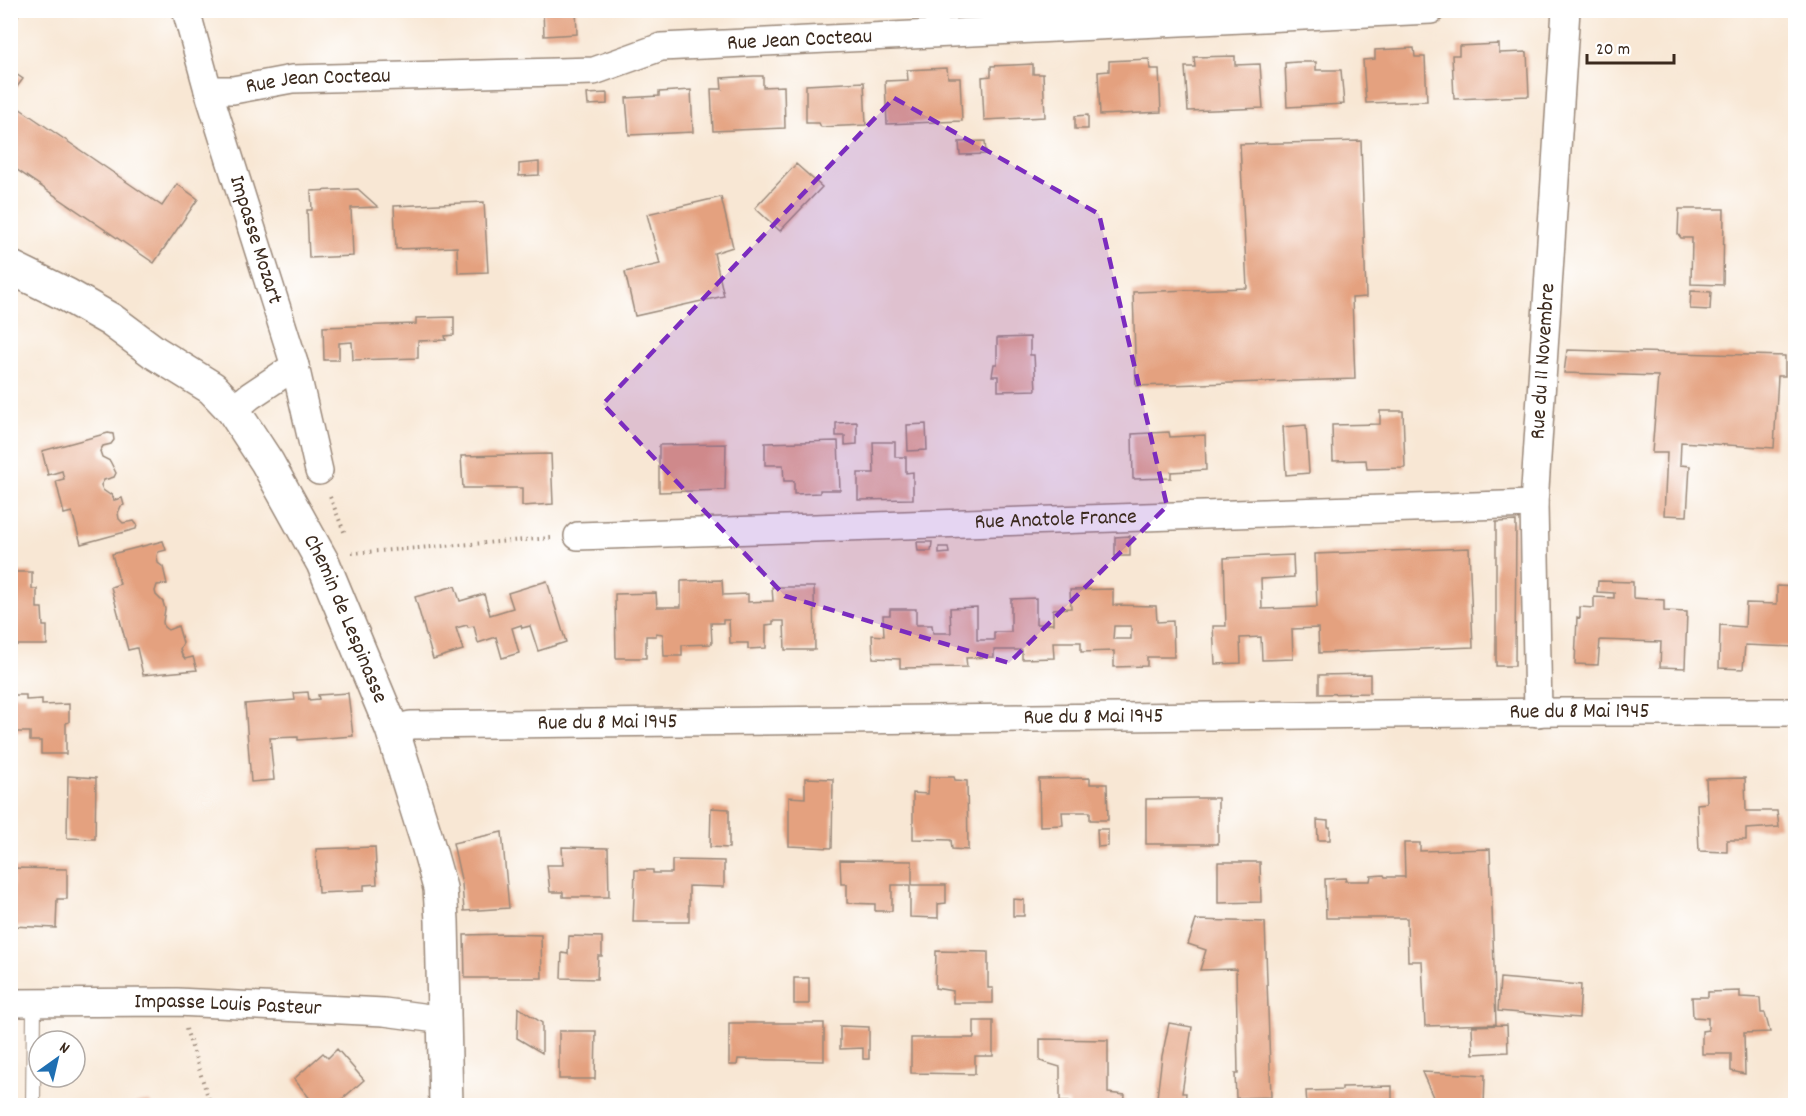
<svg xmlns="http://www.w3.org/2000/svg" width="1806" height="1116" font-family="Dekko,sans-serif">
<rect width="100%" height="100%" fill="#fff"/>
<filter id="ink" filterUnits="userSpaceOnUse"><feTurbulence type="fractalNoise" baseFrequency=".0167" numOctaves="2"/><feDisplacementMap in="SourceGraphic" scale="12" xChannelSelector="R" yChannelSelector="G"/><feConvolveMatrix kernelMatrix="1 2 1 2 8 2 1 2 1" color-interpolation-filters="sRGB"/></filter>
<filter id="wash" filterUnits="userSpaceOnUse"><feTurbulence type="fractalNoise" baseFrequency=".008" numOctaves="4" result="noise"/><feDisplacementMap in="SourceGraphic" scale="24" xChannelSelector="R" yChannelSelector="G"/><feGaussianBlur stdDeviation="1.35" result="paint"/><feColorMatrix in="noise" values="0 0 0 0 0 0 0 0 0 0 0 0 0 0 0 0 0 1.4 0 .05"/><feComposite in="paint" operator="in"/></filter>
<g filter="url(#wash)">
<rect width="100%" height="100%" fill="#f8e7d4"/>
<g id="blocks">
<!-- building -->
<path fill="#e4a17f" fill-rule="evenodd" d="M10,10H20L15,23L10,21Z
M543,10H576L577,34L544,36Z
M1499,44V53L1527,52L1529,96L1454,99L1452,55H1459V46Z
M1414,48L1415,57H1425L1427,101L1366,103L1363,60L1375,59V50Z
M1235,56V65L1260,64L1263,108L1188,111L1185,67H1195L1194,57Z
M1149,59L1150,69H1159L1161,112L1100,115L1098,72L1109,71V61Z
M1297,62H1316V70H1341L1344,104L1287,107L1285,63Z
M1033,64V74H1043L1045,117L984,120L982,77L991,76V66Z
M947,68L948,78H960L962,121L887,124L885,81L908,80L907,70Z
M10,70L23,79L10,96Z
M754,76H763V87L784,86L785,128L713,131L711,89H722L721,78Z
M864,82L866,125L821,127L819,123H806V85Z
M691,90L693,132L629,135L626,98L659,96V92Z
M607,93V104L588,105L587,94Z
M10,102L162,206L177,184L198,199L154,263L10,165Z
M1088,115V129H1075V116Z
M985,141L986,154L960,155L959,142Z
M1361,141L1366,297L1352,298L1355,379L1136,386L1133,292L1247,288L1240,144Z
M539,162V175L519,176V164Z
M796,164L822,187L780,231L755,208Z
M358,189L378,207L351,208L353,256L309,258L307,210H312L311,191Z
M721,197L733,247L714,253L724,296L635,316L625,272L660,264L647,214Z
M484,202L488,272L458,273L457,247L396,249L394,206Z
M1679,209H1724L1723,285L1691,284L1692,238H1681L1678,234Z
M1691,291L1711,292L1710,310L1690,309Z
M454,317V335L445,336L446,340L418,341V358L353,360L352,342L339,343V360H324L323,327L416,324V318Z
M1030,337V355H1034L1036,390L998,391V376H992L994,364H997V338Z
M1567,350L1785,356V376H1778L1774,448L1681,442L1680,465L1690,466L1687,516L1664,515L1667,453H1652L1658,376L1564,373Z
M1380,411H1403L1405,468L1367,469L1366,460L1333,461L1332,425L1380,424Z
M857,422V444L845,445V436H836V423Z
M926,424L927,450L908,451L907,425Z
M1306,425L1309,473L1286,475L1283,427Z
M1169,432L1170,437L1205,435L1206,470L1171,472V478L1133,479L1132,434Z
M108,433L113,434L114,440L111,444L103,446L100,451L102,457L110,461L116,473L114,477L104,480L101,485L103,490L110,495L112,494L114,500L122,498L124,505L121,506L118,513L119,519L123,523L134,521L137,525L136,529L81,544L72,512L64,514L56,481L64,479L62,471L48,475L42,451Z
M838,441L840,490H820V493L794,494V481H784L783,465H765V443Z
M873,442H895V457H906V473L913,472V499L858,500V473H874Z
M726,444L725,490L659,492V445Z
M551,454L553,504L522,506V488H463L461,456Z
M1516,521L1515,666H1496V522Z
M1130,536V556H1115V537Z
M163,541L166,550L158,552L157,556L158,563L163,567L167,584L157,585L155,591L156,595L163,602L165,609L163,622L164,627L168,630L178,626L183,643L180,649L182,655L185,659L193,657L197,670L143,675L137,648L128,650L111,587L120,584L112,554Z
M917,542H932L931,551H918Z
M939,547H948L949,553L939,554Z
M1469,548L1473,647L1319,653L1318,628L1292,629L1293,659L1262,660L1261,637L1240,638L1241,663L1215,664L1213,626H1226L1224,558L1293,555L1294,577L1261,579L1262,609L1317,607L1315,554Z
M10,572H32V589H37V608H42L43,626H47V645H10Z
M722,580L723,595L748,594V602L773,601L772,587H814L815,650H785L784,621H773V624L766,625V648L748,649V643H730L729,620H723V623H711L712,644L682,645V656H664L663,634L656,633V636H646V658H616L615,594L656,593L657,607H681V581Z
M547,581L566,642L538,651L530,626L522,628L521,625L512,628L519,653L502,658L496,637L478,643L474,626L468,627L467,625L456,628L463,650L433,659L415,597L455,586L460,601L484,594L490,615L513,608L508,593Z
M1598,581L1633,582V598L1664,600V611L1687,612L1685,668L1660,667L1661,642L1600,640L1598,665L1575,664L1577,617L1580,618V607L1594,608V597L1614,598V593L1597,592Z
M1777,586L1796,587V647L1745,645L1743,669L1719,668L1720,625L1745,627L1746,603L1777,604Z
M1113,589V605L1156,606L1157,622L1173,621L1174,657H1147V666L1114,667V651L1081,652V642H1053L1054,658L1022,659V650H994V657L966,658L967,667L900,668V659L873,658L872,635L884,636L883,615H890V609H916V625H932L933,633H951L950,608L977,607V640H994V632H1011V599L1036,598V624H1053V609L1071,608L1070,590ZM1114,626H1131V639H1113Z
M1370,674V693L1319,694V675Z
M308,692L309,700L319,699L318,695L348,693L353,736L298,740V737L270,738L274,780L251,782L245,704L295,700L294,693Z
M10,695H26V700L42,699V705L69,704V722L66,723V754H41V741H30V732H10Z
M68,776L96,778L95,839L67,838Z
M929,777H954L955,780L967,781L968,850L952,849L951,840L913,839V793L928,794Z
M805,778L833,779L832,848L789,846V797L805,798Z
M1090,778V784H1107L1108,820H1090V812H1062L1063,825L1040,826L1039,779Z
M1745,778L1746,811H1777L1779,827L1746,829V840H1727V852L1699,851L1697,804L1707,803L1706,779Z
M1198,798H1218V844H1146V799Z
M711,808L729,809V848L710,847Z
M1317,820L1328,821V827H1330V840H1318Z
M1097,829H1108V846L1098,847Z
M502,832L509,908L464,911L462,884L453,843Z
M1404,843H1420V851L1490,849L1496,1024L1425,1026L1422,961H1408L1407,918H1326L1325,879L1346,878L1345,881H1370L1371,876L1384,875L1385,877H1405Z
M375,847L377,884L364,885V891L318,893L316,849Z
M562,847L608,848L609,897H563V892H550L547,865H563Z
M672,860L724,861V887L689,886V922H633L635,870H653V873H672Z
M840,860L912,861V885H946V903L938,904V918L910,917V885H892V911H875V904L847,903V884H841Z
M1218,862H1260L1261,902L1218,903Z
M13,868L67,869V899H57L56,928L12,926Z
M1013,899L1024,900V916H1013Z
M1196,920L1265,922L1271,1097L1236,1098L1235,1074H1238L1236,969L1200,970L1206,950L1188,944Z
M508,934L541,935L542,978H465L464,935Z
M569,936L602,937V956H598L597,979L561,978L562,953L568,954Z
M936,951L988,952V988H993V1003H953V991L935,988Z
M794,978H809V1004H794Z
M1500,978L1581,985L1579,1018L1498,1011Z
M1740,991V997L1760,998L1761,1013H1765L1770,1032L1744,1033L1745,1074L1731,1071V1054H1702V1031L1708,1030V1018L1693,1017L1692,997H1708V992Z
M518,1007L542,1023V1053L517,1038Z
M974,1021H993V1056H975V1074L911,1073V1038H974Z
M729,1023H824V1061L738,1059L737,1065H729Z
M1169,1023L1192,1027L1182,1093H1186L1185,1106H1156L1162,1056Z
M1507,1025L1508,1052L1473,1054L1472,1026Z
M840,1026L869,1027V1059H863V1048L840,1049Z
M559,1031H596L595,1079H559Z
M1040,1039L1108,1040V1093L1125,1095L1124,1106H1069V1102H1060V1067L1040,1061Z
M337,1049L364,1080L334,1106H316L294,1079L323,1053L328,1058Z
M1422,1072L1485,1075L1484,1106H1437Z
M1392,1086V1106H1307L1306,1091L1342,1090V1087Z
M1271,1100V1106H1239L1238,1102Z
M143,1101L150,1102L152,1106H134L136,1103Z"/>
</g>
</g>
<g filter="url(#ink)">
<use href="#blocks" fill-opacity="0" stroke="#9a8879" stroke-width="1.5"/>
<g fill="none" stroke-linecap="round" stroke-linejoin="round">
<!-- service casing -->
<g stroke="#9a8879" stroke-width="16">
<path id="service" d="M33,1106L34,1004"/>
</g>
<!-- minor casing -->
<g stroke="#9a8879" stroke-width="30">
<g id="minor">
<path id="s1" d="M186,10L208,90L295,366L319,471"/>
<path id="s2" d="M208,90H233L292,79L594,71L661,47L1431,10"/>
<path d="M233,410L250,396L295,366"/>
<path id="s3" d="M578,536L1534,504"/>
<path id="s4" d="M1538,713L1534,504L1566,10"/>
<path id="s5" d="M392,729L411,725L1562,712H1796"/>
<path id="s6" d="M10,1003L177,1002L384,1012L444,1020"/>
</g>
</g>
<!-- tertiary casing -->
<g stroke="#9a8879" stroke-width="36">
<g id="tertiary">
<path id="s7" d="M10,267L67,295L111,320L154,352L212,388L233,410L267,462L323,563L392,729L426,838L440,888L442,921L446,1106"/>
</g>
</g>
<!-- path -->
<path stroke="#9a8879" stroke-width="4" stroke-dasharray="1.5 4.5" stroke-linecap="butt" d="M330,497L345,534
M352,553L551,538
M186,1029L211,1106"/>
<!-- service -->
<use href="#service" stroke="#fff" stroke-width="14"/>
<!-- minor -->
<use href="#minor" stroke="#fff" stroke-width="27"/>
<!-- tertiary -->
<use href="#tertiary" stroke="#fff" stroke-width="33"/>
</g>
</g>
<!-- marked area -->
<path fill="#7b2cbf" fill-opacity="0.2" stroke="#7b2cbf" stroke-width="4.5" stroke-dasharray="12 8" stroke-linejoin="round" d="M894,98L1099,214L1167,506L1009,663L785,596L603,404Z"/>
<g text-anchor="middle" dominant-baseline="central" stroke-width="4.5" stroke-linejoin="round" paint-order="stroke">
<!-- street labels -->
<g font-size="22" fill="#3b2a1e" stroke="#fff">
<text stroke="none"><textPath href="#s2" startOffset="597">Rue Jean Cocteau</textPath></text>
<text stroke="none"><textPath href="#s2" startOffset="111">Rue Jean Cocteau</textPath></text>
<text stroke="none"><textPath href="#s1" startOffset="240">Impasse Mozart</textPath></text>
<text stroke="none"><textPath href="#s4" startOffset="352">Rue du 11 Novembre</textPath></text>
<text stroke="none"><textPath href="#s3" startOffset="478">Rue Anatole France</textPath></text>
<text stroke="none"><textPath href="#s7" startOffset="504">Chemin de Lespinasse</textPath></text>
<text stroke="none"><textPath href="#s5" startOffset="1188">Rue du 8 Mai 1945</textPath></text>
<text stroke="none"><textPath href="#s5" startOffset="702">Rue du 8 Mai 1945</textPath></text>
<text stroke="none"><textPath href="#s5" startOffset="216">Rue du 8 Mai 1945</textPath></text>
<text stroke="none"><textPath href="#s6" startOffset="218">Impasse Louis Pasteur</textPath></text>
</g>
</g>
<!-- margin -->
<rect width="1806" height="1116" fill="none" stroke="#fff" stroke-width="36"/>
<!-- north arrow -->
<g transform="translate(57 1059) rotate(34)"><circle r="28" fill="#ffffff" stroke="#b1aaa5" stroke-width="1.5"/>
<path d="M0-4.5L10 22L0 15L-10 22Z" fill="#1f6fb2"/>
<text y="-9" font-size="16" font-weight="bold" text-anchor="middle" fill="#3b2a1e">N</text>
</g>
<!-- scale -->
<path d="M1587 54v9h87v-9" fill="none" stroke="#3b2a1e" stroke-width="3"/>
<text x="1596" y="54" font-size="18" fill="#3b2a1e" stroke="#ffffff" stroke-width="4.5" paint-order="stroke">20 m</text>
</svg>
